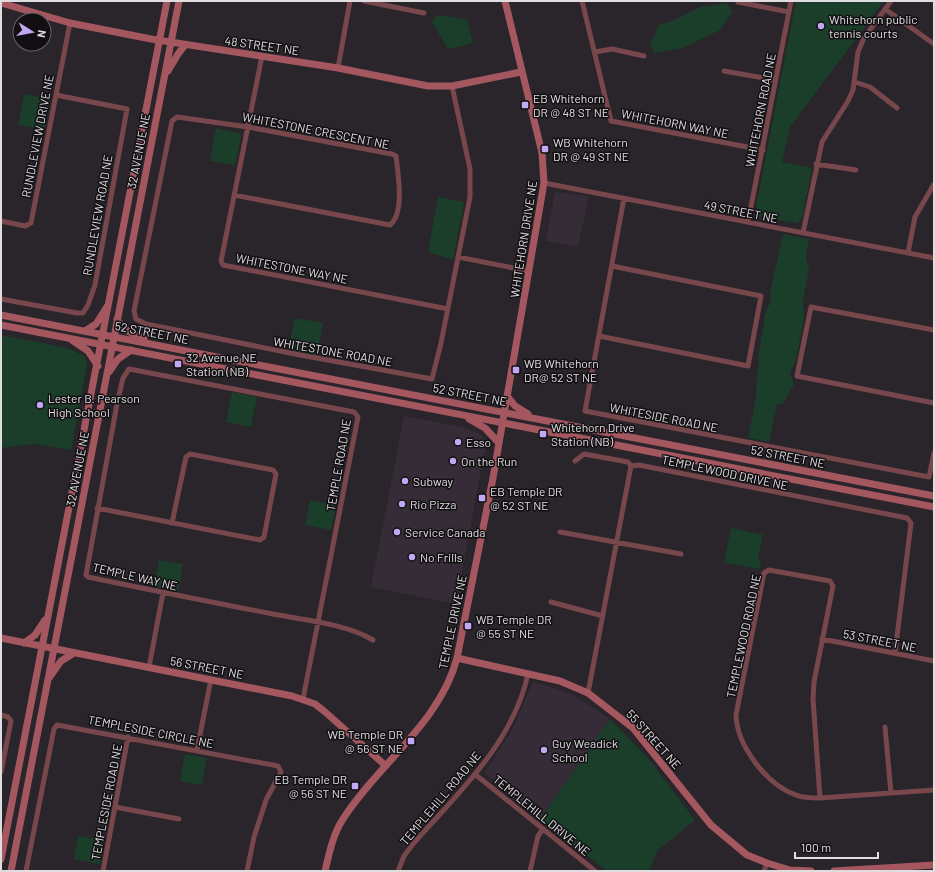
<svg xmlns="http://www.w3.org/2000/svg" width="935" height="872" font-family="Barlow,sans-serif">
<rect width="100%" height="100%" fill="#2a252b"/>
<!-- built -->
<path fill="#352c37" d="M555,192L589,196L578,247L546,241Z
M404,416L462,427L481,434L485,439L486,443L456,604L371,587Z
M533,682L561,690L576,697L610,719L540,819L487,775L485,772L513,728Z"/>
<!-- green -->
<path fill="#1a3e29" d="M796,1H884L790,127L782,162L812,168L802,218L798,223H794L762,217L758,215L756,207Z
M726,3L733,11L720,30L683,48L654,53L653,49L649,46L660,24L672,21L700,7Z
M437,15L467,19L473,43L448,49L432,22Z
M24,94L50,99L44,129L18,125Z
M216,128L239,133L241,137L235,165L210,161Z
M438,197L464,202L453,260L428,252Z
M783,234L809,239L806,257L809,270L803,299L804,318L796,360L790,373L794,384L783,404H777L769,442L748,438L756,397L757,371L759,364L758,357L766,310L771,302L770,293Z
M295,318L323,323L317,355L288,350Z
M1,335L64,347L85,356L87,366L71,450L33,444L1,448Z
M232,392L257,397L251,427L226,422Z
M310,500L336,505L331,530L305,525Z
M731,528L763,535L758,557L761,563L759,569L724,563Z
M159,560L183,564L178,590L154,586Z
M610,719L648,758L695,820L657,851L649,871H607L540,819Z
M185,754L207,758L202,785L180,781Z
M78,836L104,840L100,864L74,859Z"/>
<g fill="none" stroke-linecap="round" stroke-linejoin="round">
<!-- street -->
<path stroke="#78474c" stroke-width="5" d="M364,1L424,13
M582,1L611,121L763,150
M738,2L789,12
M885,9L934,44
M595,52L612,49L644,56
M262,56L221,261L223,265L448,309
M338,68L350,1
M724,71L776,80
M855,82L870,87L897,108
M816,164L856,170
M544,183L934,258
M234,195L390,225C405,213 398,174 396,156L392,154L248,127L177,117L172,121L134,311L136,319L146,324L300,355L432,379L441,343L470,197V169L452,86
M624,198L585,411L929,477L934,453
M1,221L25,226L31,223L70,23
M748,222L791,1
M803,233L822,142L848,101L853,90L858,52L864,38L891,1
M908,253L915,217L934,184
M458,257L529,271
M1,299L77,313H83L88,305L95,285L127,109L56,95
M934,330L811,307L797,376L934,403
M599,336L748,366L761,296L612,266
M575,461L584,454L628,462L631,466
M631,466L639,465L907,518L911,523L895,653
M97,508L260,540L264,537L276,474L273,470L190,454L186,457L172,523
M560,532L681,554
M551,602L603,616
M822,639L934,661
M149,667L163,593
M588,693L631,466
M303,699C321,605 340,511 358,417L354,412L129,369L123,378L117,404L86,575L88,577C150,590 211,602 273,614C304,620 347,624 373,640
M1,715L8,717L11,721L1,772
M885,727L891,793
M197,750L211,679
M476,775L595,871
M820,798L813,699L814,682L833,586L830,581L769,570L764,573L736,715C737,746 767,785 796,795C803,798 812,798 820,798L934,790
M115,807L179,819
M26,871L54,729L57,725L278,766L281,772L266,800L254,837L247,871
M103,871L128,737
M398,871L404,856L413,844C458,793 513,743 528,674
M530,871L538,836L543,829
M764,871L767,863"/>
<!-- secondary -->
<path stroke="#a55760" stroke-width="7" d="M1,3L70,23L151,39L338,68L428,86H452L521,72
M168,71L178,54L185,45
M1,315L934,496
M117,319L122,328L144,339
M1,325L934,507
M85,331L96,324L108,305
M72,340L88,351L98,366
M109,372L118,359L131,350
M507,396L515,406L528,414
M469,419L485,428L499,443
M1,638L292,696L315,704L324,711L386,766
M24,643L35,635L45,620
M457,658L560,681L588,693L633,728L711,825L747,855L767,863L790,870L811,871
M49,678L61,661L74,653
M1,859L167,1
M11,871L179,1
M325,871C329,854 333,834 343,819C378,764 440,723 457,658L493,478L544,183L542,153L505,1
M834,871L934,865"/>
</g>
<!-- markers -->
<g fill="#c0a8f4" stroke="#110f12" stroke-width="1.5">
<circle cx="821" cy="26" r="4"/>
<rect x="521" y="101" width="8" height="8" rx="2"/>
<rect x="541" y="145" width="8" height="8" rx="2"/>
<rect x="174" y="360" width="8" height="8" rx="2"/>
<rect x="512" y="366" width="8" height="8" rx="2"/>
<circle cx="40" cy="405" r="4"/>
<rect x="539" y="430" width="8" height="8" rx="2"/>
<circle cx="458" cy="442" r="4"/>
<circle cx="453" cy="461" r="4"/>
<circle cx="405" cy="481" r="4"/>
<rect x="478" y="494" width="8" height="8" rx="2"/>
<circle cx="402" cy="504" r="4"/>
<circle cx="397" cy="532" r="4"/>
<circle cx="412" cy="557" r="4"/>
<rect x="464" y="622" width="8" height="8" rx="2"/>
<rect x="407" y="737" width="8" height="8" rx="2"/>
<circle cx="544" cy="750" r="4"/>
<rect x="351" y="782" width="8" height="8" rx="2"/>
</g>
<g text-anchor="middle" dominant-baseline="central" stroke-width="3" stroke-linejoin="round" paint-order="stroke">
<!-- poi labels -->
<g font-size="12" fill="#e0dde1" stroke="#110f12" text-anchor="start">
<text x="829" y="19">Whitehorn public<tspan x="829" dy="14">tennis courts</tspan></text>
<text x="533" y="98">EB Whitehorn<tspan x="533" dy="14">DR @ 48 ST NE</tspan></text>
<text x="553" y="142">WB Whitehorn<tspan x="553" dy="14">DR @ 49 ST NE</tspan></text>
<text x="186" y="357">32 Avenue NE<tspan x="186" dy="14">Station (NB)</tspan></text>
<text x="524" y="363">WB Whitehorn<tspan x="524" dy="14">DR@ 52 ST NE</tspan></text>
<text x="48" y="398">Lester B. Pearson<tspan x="48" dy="14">High School</tspan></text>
<text x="551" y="427">Whitehorn Drive<tspan x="551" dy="14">Station (NB)</tspan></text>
<text x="466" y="442">Esso</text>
<text x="461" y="461">On the Run</text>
<text x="413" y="481">Subway</text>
<text x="490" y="491">EB Temple DR<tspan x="490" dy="14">@ 52 ST NE</tspan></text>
<text x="410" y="504">Rio Pizza</text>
<text x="405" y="532">Service Canada</text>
<text x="420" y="557">No Frills</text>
<text x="476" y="619">WB Temple DR<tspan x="476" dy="14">@ 55 ST NE</tspan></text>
<text x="403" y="734" text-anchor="end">WB Temple DR<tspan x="403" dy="14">@ 56 ST NE</tspan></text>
<text x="552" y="743">Guy Weadick<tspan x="552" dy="14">School</tspan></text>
<text x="347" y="779" text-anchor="end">EB Temple DR<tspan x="347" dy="14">@ 56 ST NE</tspan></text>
</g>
<!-- street labels -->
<g font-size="12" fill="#e0dde1" stroke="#110f12">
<text transform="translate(262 45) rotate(8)">48 STREET NE</text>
<text transform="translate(760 110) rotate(-79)">WHITEHORN ROAD NE</text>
<text transform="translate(675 123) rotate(11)">WHITEHORN WAY NE</text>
<text transform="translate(316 130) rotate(11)">WHITESTONE CRESCENT NE</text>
<text transform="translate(37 136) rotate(-79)">RUNDLEVIEW DRIVE NE</text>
<text transform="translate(138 151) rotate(-79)">32 AVENUE NE</text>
<text transform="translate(741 211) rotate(11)">49 STREET NE</text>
<text transform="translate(97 215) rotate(-80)">RUNDLEVIEW ROAD NE</text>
<text transform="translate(523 239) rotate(-81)">WHITEHORN DRIVE NE</text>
<text transform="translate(292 268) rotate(11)">WHITESTONE WAY NE</text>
<text transform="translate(152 332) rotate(11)">52 STREET NE</text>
<text transform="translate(333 351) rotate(10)">WHITESTONE ROAD NE</text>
<text transform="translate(470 394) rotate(11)">52 STREET NE</text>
<text transform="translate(664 417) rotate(11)">WHITESIDE ROAD NE</text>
<text transform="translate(788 456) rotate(11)">52 STREET NE</text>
<text transform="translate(338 465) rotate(-80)">TEMPLE ROAD NE</text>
<text transform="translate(77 469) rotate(-79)">32 AVENUE NE</text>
<text transform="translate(725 472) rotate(12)">TEMPLEWOOD DRIVE NE</text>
<text transform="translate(135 576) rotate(13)">TEMPLE WAY NE</text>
<text transform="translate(452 622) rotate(-78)">TEMPLE DRIVE NE</text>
<text transform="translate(743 636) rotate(-78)">TEMPLEWOOD ROAD NE</text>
<text transform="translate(880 640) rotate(11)">53 STREET NE</text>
<text transform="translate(207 667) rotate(11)">56 STREET NE</text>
<text transform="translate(151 731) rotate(11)">TEMPLESIDE CIRCLE NE</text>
<text transform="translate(654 739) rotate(48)">55 STREET NE</text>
<text transform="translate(440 798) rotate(-50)">TEMPLEHILL ROAD NE</text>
<text transform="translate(106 802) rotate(-79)">TEMPLESIDE ROAD NE</text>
<text transform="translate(542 815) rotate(39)">TEMPLEHILL DRIVE NE</text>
</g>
</g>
<!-- border -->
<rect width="935" height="872" fill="none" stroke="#e0dde1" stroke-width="4"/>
<!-- north arrow -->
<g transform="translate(32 32) rotate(101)"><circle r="19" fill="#110f12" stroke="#646165"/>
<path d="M0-3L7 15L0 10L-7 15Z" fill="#c0a8f4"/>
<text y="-6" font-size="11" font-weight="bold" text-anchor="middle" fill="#e0dde1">N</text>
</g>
<!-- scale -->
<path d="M795 852v6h83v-6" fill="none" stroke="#e0dde1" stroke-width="2"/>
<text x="801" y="852" font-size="12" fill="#e0dde1" stroke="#110f12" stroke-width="3" paint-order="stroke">100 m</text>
</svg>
